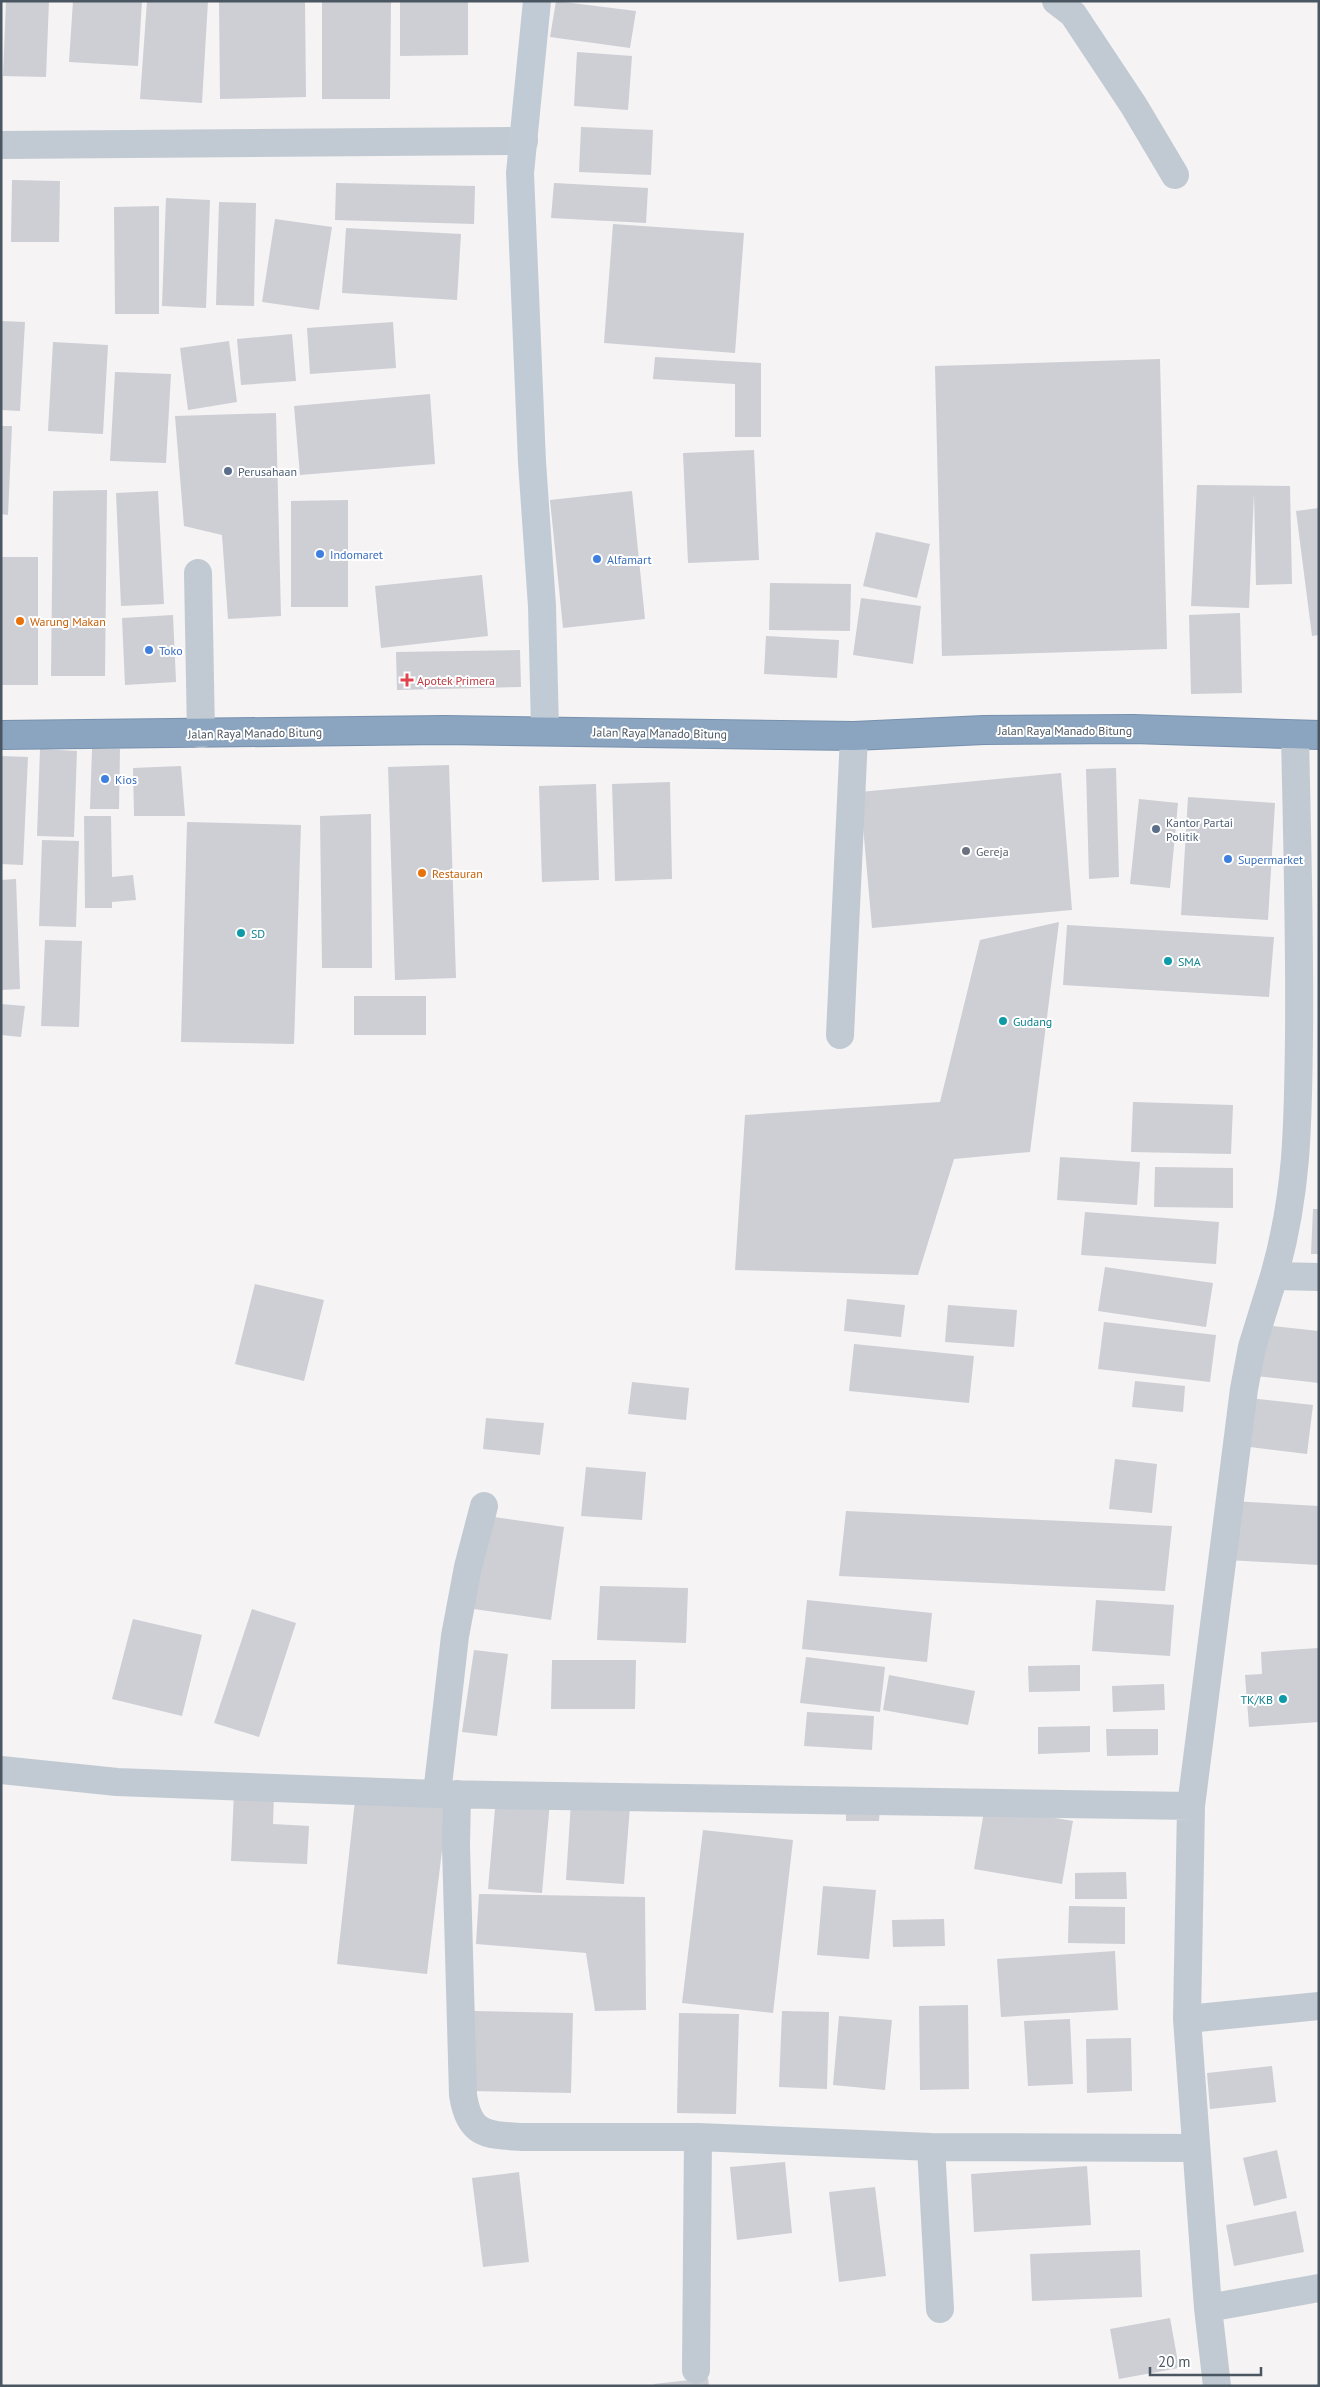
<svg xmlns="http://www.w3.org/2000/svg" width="1320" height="2387" font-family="'PT Sans',sans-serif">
<rect width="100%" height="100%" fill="#f5f3f3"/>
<!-- building -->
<path fill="#cdcfd5" d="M6,1H49L46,77L3,76Z
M73,1H142L138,66L69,62Z
M147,1H208L202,103L140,99Z
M219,1H305L306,97L220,99Z
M322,1H391L390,99H322Z
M400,1H468V55L400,56Z
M556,1L636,11L630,48L550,37Z
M577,52L632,56L628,110L574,106Z
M581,127L653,130L651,175L579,172Z
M12,180L60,181L59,242H11Z
M336,183L475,186L474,224L335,220Z
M554,183L648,188L646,223L551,218Z
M166,198L210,200L206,308L162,306Z
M219,202L256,203L254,306L216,305Z
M159,206V314H115L114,207Z
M275,219L332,227L319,310L262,302Z
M613,224L744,233L735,353L604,343Z
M346,228L461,234L457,300L342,293Z
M1,321L25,322L20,411L1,410Z
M393,322L396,368L310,374L307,328Z
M292,334L296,381L241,385L237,339Z
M229,341L237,402L188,410L180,348Z
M53,342L108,345L103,434L48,431Z
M655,357L761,363V437H735V384L653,379Z
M1160,359L1167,649L942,656L935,366Z
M115,372L171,374L166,463L110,461Z
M430,394L435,464L300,475L294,406Z
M276,413L281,616L228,619L222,535L184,526L175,416Z
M1,426H12L8,515L1,514Z
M754,450L759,560L688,563L683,453Z
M1197,485L1290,486L1292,584L1256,585L1254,493L1249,608L1191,606Z
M107,490L105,676H51L53,491Z
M158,491L164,604L121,606L116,493Z
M632,491L645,619L563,628L550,500Z
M348,500V607H291V501Z
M1319,508V635L1312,636L1296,511Z
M876,532L930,544L917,598L863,586Z
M1,557H38V685H1Z
M482,575L488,636L381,648L375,586Z
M770,583L851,584L850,631L769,630Z
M861,598L921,606L913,664L853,655Z
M1240,613L1242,693L1191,694L1189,615Z
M173,615L176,682L125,685L122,618Z
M766,636L839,640L837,678L764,674Z
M520,650L521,687L397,690L396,652Z
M40,749L77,751L74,837L37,836Z
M92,749H120L119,809H90Z
M1,756L28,757L23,865L1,864Z
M449,765L456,978L395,980L388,767Z
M181,766L185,816H134L133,768Z
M1116,768L1119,877L1089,879L1086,769Z
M1061,773L1072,910L872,928L860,792Z
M670,782L672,879L615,881L612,784Z
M596,784L599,880L542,882L539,786Z
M1188,797L1275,803L1268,920L1181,915Z
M1139,799L1178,803L1170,888L1130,884Z
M371,814L372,968H322L320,816Z
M84,816H111L112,877L133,875L136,900L112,902V908H85Z
M187,822L301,825L294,1044L181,1042Z
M42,840L79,841L76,927L39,926Z
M16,879L20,989L1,990V880Z
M1059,922L1030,1152L954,1159L918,1275L735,1270L745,1115L940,1102L980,940Z
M1067,925L1274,937L1269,997L1063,985Z
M45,940L82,941L79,1027L41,1026Z
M354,996H426V1035H354Z
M1,1004L25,1006L21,1037L1,1035Z
M1133,1102L1233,1105L1231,1154L1131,1152Z
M1060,1157L1140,1162L1137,1205L1057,1200Z
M1155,1167L1233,1168V1208L1154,1207Z
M1313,1209H1319V1254H1311Z
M1085,1212L1219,1222L1216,1264L1081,1255Z
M1105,1267L1213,1283L1206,1327L1098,1311Z
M255,1284L324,1300L304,1381L235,1364Z
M847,1299L905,1305L901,1337L844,1331Z
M948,1305L1017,1310L1014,1347L945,1342Z
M1104,1322L1216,1335L1210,1382L1098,1369Z
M1262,1325L1319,1331V1383L1256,1376Z
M854,1344L974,1356L969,1403L849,1391Z
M1135,1381L1185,1386L1183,1412L1132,1407Z
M632,1382L689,1388L686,1420L628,1414Z
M1249,1398L1313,1405L1307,1454L1242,1446Z
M486,1418L544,1423L540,1455L483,1449Z
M1115,1459L1157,1464L1152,1513L1109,1509Z
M586,1467L646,1472L642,1520L581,1516Z
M1231,1501L1319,1506V1565L1227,1560Z
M846,1511L1172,1526L1165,1591L839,1576Z
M487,1516L564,1527L551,1620L474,1609Z
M600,1586L688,1588L686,1643L597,1640Z
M807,1600L932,1613L927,1662L802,1649Z
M1096,1600L1174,1605L1170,1656L1092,1651Z
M252,1609L296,1623L259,1737L214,1723Z
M133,1619L202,1635L182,1716L112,1699Z
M1318,1648L1319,1722L1249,1727L1245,1675L1262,1674L1261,1652Z
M474,1650L508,1654L497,1736L462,1732Z
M806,1657L885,1667L880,1712L800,1703Z
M552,1660H636L635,1709H551Z
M1080,1665V1691L1029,1692L1028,1666Z
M889,1675L975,1691L968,1725L883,1710Z
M1164,1684L1165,1710L1113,1712L1112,1686Z
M807,1712L874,1716L872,1750L804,1746Z
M1090,1726V1752L1038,1754V1727Z
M1106,1729H1158V1755L1107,1756Z
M356,1791L448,1801L427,1974L337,1964Z
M234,1792L274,1793L273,1824L309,1826L307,1864L231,1861Z
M496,1797L550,1801L542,1893L488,1889Z
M571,1802L630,1806L624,1884L566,1880Z
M985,1806L1073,1821L1062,1884L974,1869Z
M846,1808H880L879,1821H846Z
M703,1830L793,1840L773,2013L682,2003Z
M1126,1872L1127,1899H1075V1873Z
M823,1886L876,1890L869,1959L817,1955Z
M479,1894L645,1897L646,2010L595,2011L586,1953L476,1944Z
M1069,1906L1125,1907V1944L1068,1943Z
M944,1919L945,1946L893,1947L892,1920Z
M1115,1951L1118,2010L1001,2017L997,1959Z
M968,2005L969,2089L920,2090L919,2006Z
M473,2011L573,2013L571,2093L470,2091Z
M782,2011L829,2012L827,2089L779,2087Z
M679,2013L739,2014L736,2114L677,2113Z
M839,2016L892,2020L885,2090L833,2085Z
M1070,2019L1073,2084L1028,2086L1024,2021Z
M1131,2038L1132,2091L1087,2093L1086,2039Z
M1272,2066L1276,2102L1210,2109L1207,2073Z
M1277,2150L1287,2198L1254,2206L1243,2158Z
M785,2162L792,2233L737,2240L730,2167Z
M1087,2166L1091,2225L974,2232L971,2174Z
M519,2172L529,2262L483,2267L472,2178Z
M875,2187L886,2276L839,2282L829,2192Z
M1296,2211L1304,2252L1234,2266L1226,2225Z
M1140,2250L1142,2297L1032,2301L1030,2254Z
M1170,2318L1179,2368L1119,2379L1110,2329Z
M708,2378L709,2386H655L654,2384Z"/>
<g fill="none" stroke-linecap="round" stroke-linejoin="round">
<!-- highway casing -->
<g stroke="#7690ad" stroke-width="30">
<path id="highway" d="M1,735L444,730L854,736L984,730L1133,729L1319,735"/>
</g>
<!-- street -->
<path stroke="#c1cad2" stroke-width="28" d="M1056,1L1073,14L1134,106L1175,175
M1,145L524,141
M198,573L201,734
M1295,735C1297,835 1300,935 1299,1035C1298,1122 1298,1192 1274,1276L1319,1277
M840,1035L854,736
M1,1770L117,1782L437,1794L1191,1806
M437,1794L455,1636L468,1567L484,1506
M457,1794L456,1846L463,2095C469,2135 486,2135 522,2137H698L931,2147L1196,2148
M1187,2019L1319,2006
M931,2147L940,2309
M1208,2308L1319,2288
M696,2370L698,2137
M1217,2386L1208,2308L1187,2019L1191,1806L1244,1389L1252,1347L1274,1276"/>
<!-- secondary -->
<path stroke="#c1cbd6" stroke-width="28" d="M537,1L520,173L532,462L542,606L545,730"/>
<!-- highway -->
<use href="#highway" stroke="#8ba5c1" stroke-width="28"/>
</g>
<!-- markers -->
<g fill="#5c6f8a" stroke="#fff" stroke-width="2">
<circle cx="228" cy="471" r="5"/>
<circle cx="1156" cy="829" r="5"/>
</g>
<g fill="#3f7fe0" stroke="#fff" stroke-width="2">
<circle cx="320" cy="554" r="5"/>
<circle cx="597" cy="559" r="5"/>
<circle cx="149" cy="650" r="5"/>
<circle cx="105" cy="779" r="5"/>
<circle cx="1228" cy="859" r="5"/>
</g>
<g fill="#e8710a" stroke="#fff" stroke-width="2">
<circle cx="20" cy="621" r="5"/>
<circle cx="422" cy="873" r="5"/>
</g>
<path fill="#e0444e" stroke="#fff" stroke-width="2" d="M404.5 672.5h5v5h5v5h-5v5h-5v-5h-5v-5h5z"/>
<circle fill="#6b7280" stroke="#fff" stroke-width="2" cx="966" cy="851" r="5"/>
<g fill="#0f9aa8" stroke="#fff" stroke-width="2">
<circle cx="241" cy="933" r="5"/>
<circle cx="1168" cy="961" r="5"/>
<circle cx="1003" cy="1021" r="5"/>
<circle cx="1283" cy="1699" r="5"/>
</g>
<g text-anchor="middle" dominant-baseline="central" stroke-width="4" stroke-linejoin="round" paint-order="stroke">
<!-- service labels -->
<g font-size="12" fill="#4e5e75" stroke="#fff" text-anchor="start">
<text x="238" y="471">Perusahaan</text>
<text x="1166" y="822">Kantor Partai<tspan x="1166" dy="14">Politik</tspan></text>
</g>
<!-- shop labels -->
<g font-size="12" fill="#366cbe" stroke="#fff" text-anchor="start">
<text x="330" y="554">Indomaret</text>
<text x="607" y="559">Alfamart</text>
<text x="159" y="650">Toko</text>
<text x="115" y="779">Kios</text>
<text x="1238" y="859">Supermarket</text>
</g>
<!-- food labels -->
<g font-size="12" fill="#c56008" stroke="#fff" text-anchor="start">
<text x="30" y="621">Warung Makan</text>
<text x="432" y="873">Restauran</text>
</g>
<!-- health labels -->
<g font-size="12" fill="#be3a42" stroke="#fff" text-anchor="start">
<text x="417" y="680">Apotek Primera</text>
</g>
<!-- street labels -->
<g font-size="12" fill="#4a5661" stroke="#fff">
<text x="1065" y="730">Jalan Raya Manado Bitung</text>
<text transform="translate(255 733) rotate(-1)">Jalan Raya Manado Bitung</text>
<text transform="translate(660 733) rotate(1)">Jalan Raya Manado Bitung</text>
</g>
<!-- worship labels -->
<g font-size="12" fill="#5b616d" stroke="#fff" text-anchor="start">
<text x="976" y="851">Gereja</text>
</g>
<!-- culture labels -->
<g font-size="12" fill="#0d838f" stroke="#fff" text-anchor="start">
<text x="251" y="933">SD</text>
<text x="1178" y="961">SMA</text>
<text x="1013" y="1021">Gudang</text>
<text x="1273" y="1699" text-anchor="end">TK/KB</text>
</g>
</g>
<!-- border -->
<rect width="1320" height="2387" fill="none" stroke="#4a5661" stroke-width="5"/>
<!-- scale -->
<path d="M1150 2367v8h111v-8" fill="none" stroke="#4a5661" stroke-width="2.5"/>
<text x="1158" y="2367" font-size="15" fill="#4a5661" stroke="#ffffff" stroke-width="4" paint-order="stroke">20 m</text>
</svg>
